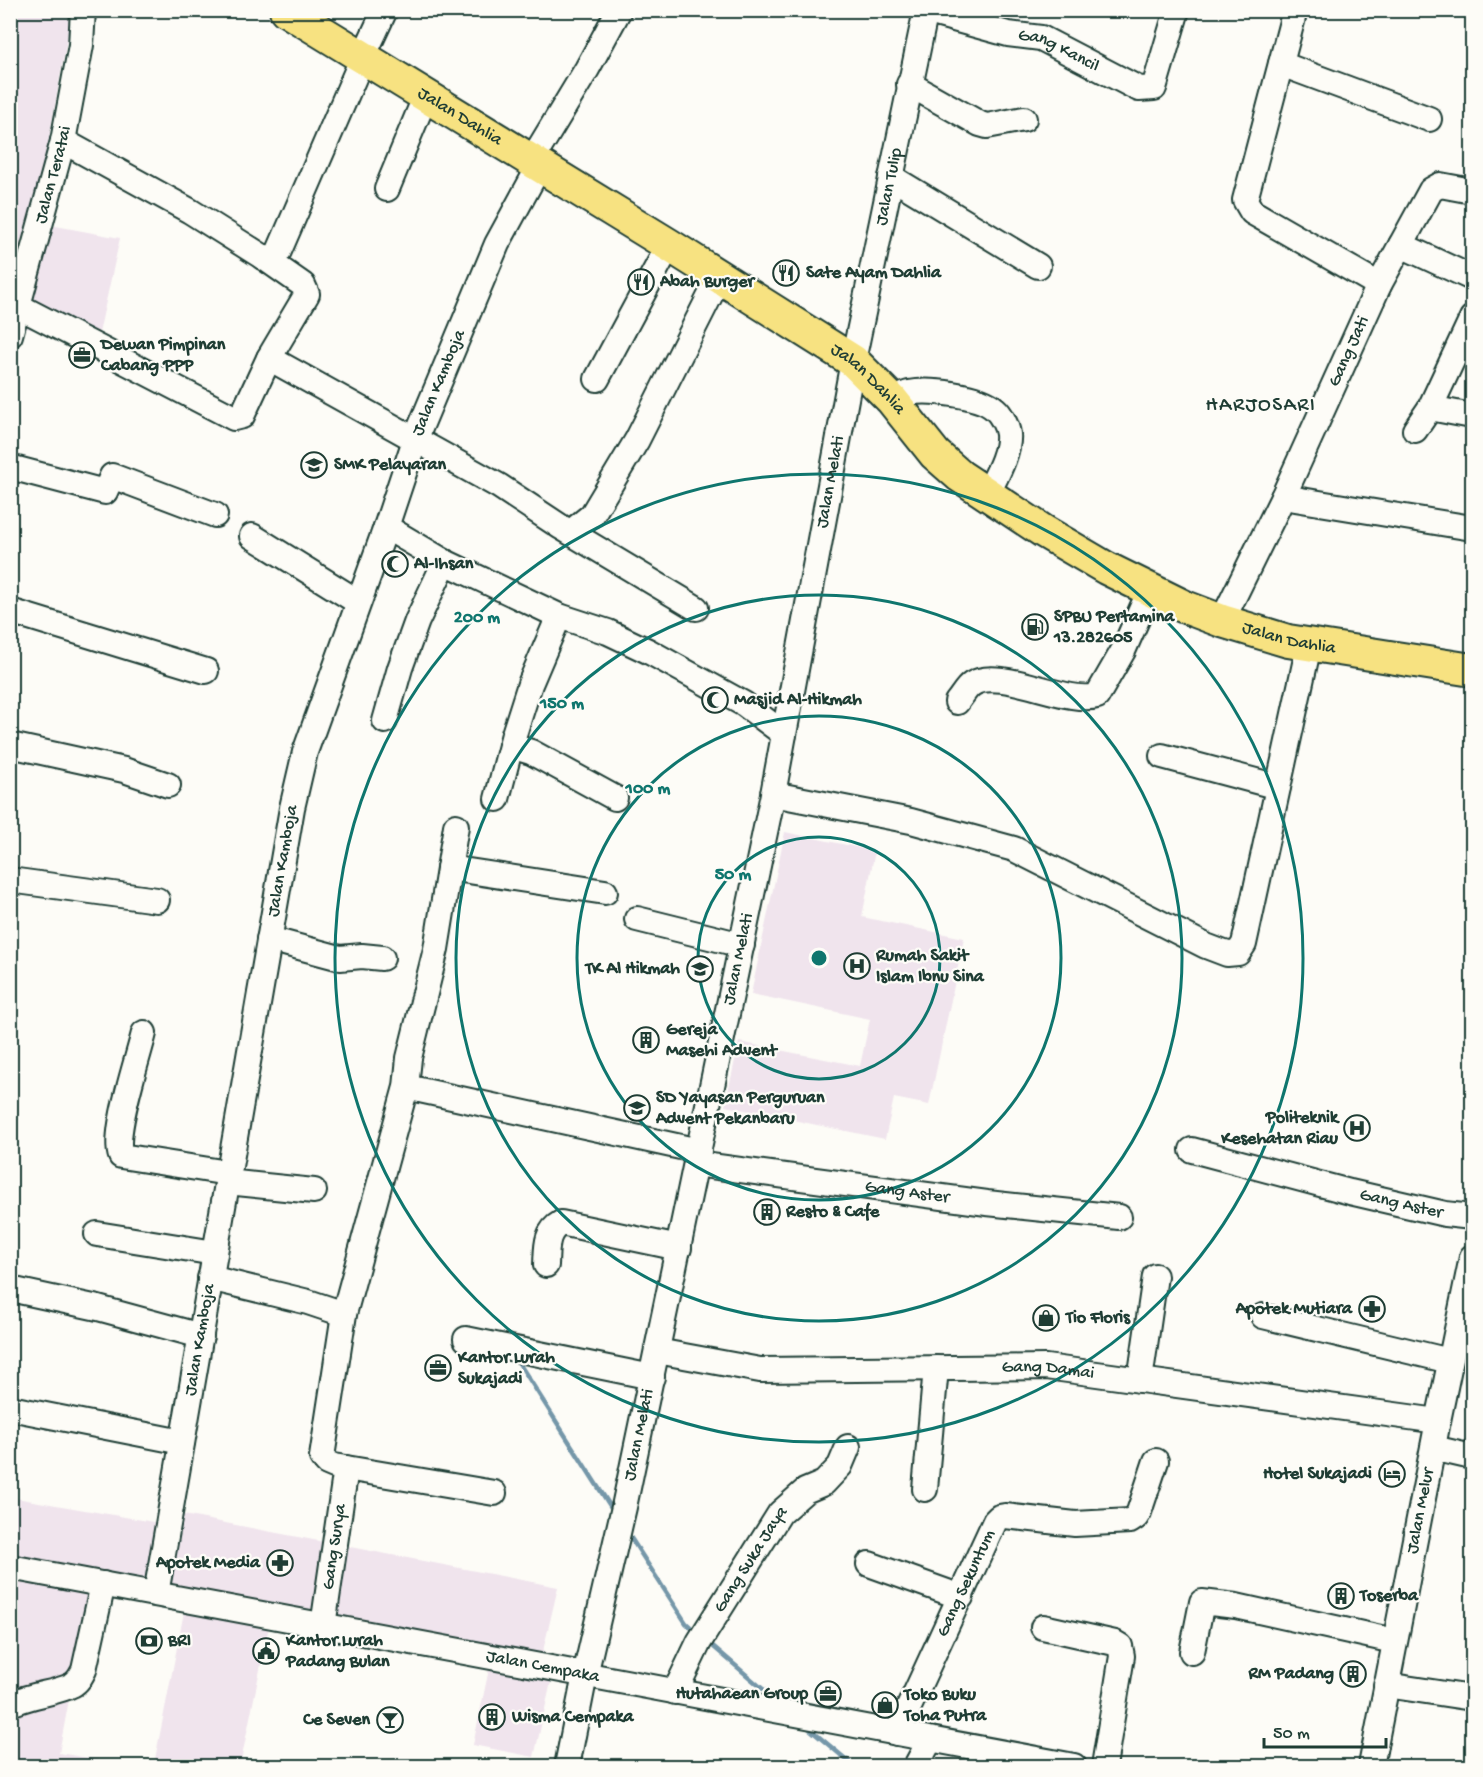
<svg xmlns="http://www.w3.org/2000/svg" width="1483" height="1777" font-family="'Gochi Hand',sans-serif">
<rect width="100%" height="100%" fill="#fdfcf7"/>
<filter id="ink" filterUnits="userSpaceOnUse"><feTurbulence type="fractalNoise" baseFrequency=".0167" numOctaves="2"/><feDisplacementMap in="SourceGraphic" scale="12" xChannelSelector="R" yChannelSelector="G"/><feConvolveMatrix kernelMatrix="1 2 1 2 8 2 1 2 1" color-interpolation-filters="sRGB"/></filter>
<g filter="url(#ink)">
<!-- built -->
<path fill="#f0e4ed" d="M11,11H72L34,222L120,238L97,342L15,326L11,344Z
M785,832L875,851L862,917L964,938L929,1105L894,1098L885,1139L725,1106L739,1042L860,1066L870,1019L751,994Z
M10,1497L165,1524L168,1512L558,1587L543,1651L551,1682L534,1757L473,1745L489,1669L269,1626L240,1766H193L155,1759L184,1612L89,1593L59,1753L117,1763L116,1766H11Z"/>
<g fill="none" stroke-linecap="round" stroke-linejoin="round">
<!-- stream -->
<path stroke="#7597a9" stroke-width="4.5" d="M517,1360L614,1512
M627,1532L686,1623L697,1633
M708,1642L777,1701
M806,1726L854,1766"/>
<!-- minor casing -->
<g stroke="#1f3d34" stroke-width="28">
<g id="minor">
<path id="s1" d="M921,10L1008,34L1041,38L1139,89L1154,88L1177,10"/>
<path d="M1295,10L1245,200L1252,212L1379,285"/>
<path d="M1281,64L1429,119"/>
<path d="M909,84L980,124L987,126L1024,119"/>
<path d="M532,160L587,69L619,10"/>
<path d="M891,177L1038,266"/>
<path d="M387,189L426,95"/>
<path d="M1401,245L1472,278"/>
<path d="M263,257C270,258 275,257 279,251L363,57L385,10"/>
<path d="M18,306L234,418L242,416L269,358L307,294L303,285L263,257L190,211L63,141"/>
<path id="s2" d="M10,335L63,141L81,45L83,10"/>
<path d="M269,358L499,486L561,527L696,608"/>
<path d="M597,379L669,245"/>
<path d="M892,400C897,398 903,395 909,393C929,389 980,395 995,409C1001,414 1007,426 1008,434C1010,452 995,478 987,495"/>
<path d="M1430,408L1472,416"/>
<path d="M1415,430L1430,408L1472,318"/>
<path d="M10,467L105,492L112,476L215,515"/>
<path d="M1283,497L1472,528"/>
<path d="M386,527L445,562L559,616L608,632L648,651L744,704L784,734"/>
<path d="M571,532L592,515L637,440L720,276"/>
<path d="M252,536L358,602"/>
<path d="M10,611L206,671"/>
<path id="s3" d="M1222,621L1283,497L1379,285L1431,190L1440,185L1472,191"/>
<path d="M957,702C962,696 966,688 972,684C999,666 1066,705 1097,696L1123,651L1150,590"/>
<path d="M385,721L400,668L417,621L445,562"/>
<path d="M10,745L124,770L168,785"/>
<path d="M511,746L531,752L615,798"/>
<path d="M1162,756L1278,787"/>
<path d="M773,794L911,821L1014,849L1206,946L1227,954L1238,953L1244,944L1309,645"/>
<path d="M497,799L514,734L530,684L559,616"/>
<path d="M456,826L436,949L409,1058L406,1087L344,1314L322,1457L327,1463L334,1466L494,1493"/>
<path d="M449,868L605,892"/>
<path d="M10,880L157,900"/>
<path d="M637,919L742,945"/>
<path d="M269,939L340,958L362,956L382,958"/>
<path d="M144,1033C138,1059 112,1134 121,1156L228,1173"/>
<path d="M406,1087L699,1151"/>
<path id="s4" d="M1192,1150L1350,1192L1445,1214L1472,1217"/>
<path id="s5" d="M696,1164L987,1203L1119,1217"/>
<path d="M227,1182L314,1191"/>
<path d="M97,1234L215,1253"/>
<path d="M546,1265C547,1248 545,1232 561,1223L679,1248"/>
<path d="M210,1278L308,1302L344,1314"/>
<path d="M10,1289L98,1308L201,1336"/>
<path d="M1263,1316L1450,1361"/>
<path d="M466,1339L652,1377"/>
<path id="s6" d="M657,1351L760,1370L1046,1367L1438,1421"/>
<path d="M1140,1380L1155,1276"/>
<path d="M10,1408L182,1442"/>
<path d="M1433,1448L1472,1457"/>
<path d="M925,1489L936,1368"/>
<path d="M869,1564L961,1597"/>
<path id="s7" d="M10,1567L1074,1766"/>
<path id="s8" d="M156,1594L292,808L305,752L386,527L415,440L497,244L540,165"/>
<path id="s9" d="M323,1626L346,1468"/>
<path d="M1043,1627L1115,1643L1120,1646L1122,1656L1104,1766"/>
<path d="M1192,1652L1202,1602L1236,1606L1394,1641"/>
<path d="M1386,1685L1472,1698"/>
<path id="s10" d="M675,1692L699,1642L780,1513L805,1491L824,1483L840,1466L848,1447"/>
<path d="M16,1702C34,1694 57,1693 72,1685C78,1682 81,1676 84,1670L103,1584"/>
<path id="s11" d="M897,1733L995,1521L999,1517L1005,1516L1075,1524L1130,1521L1136,1517L1139,1512L1156,1461"/>
<path id="s12" d="M567,1766L585,1675L624,1507L773,794L853,361L926,10"/>
<path d="M916,1766L930,1740"/>
<path id="s13" d="M1371,1766L1438,1421L1472,1257"/>
</g>
</g>
<!-- major casing -->
<g stroke="#1f3d34" stroke-width="36">
<g id="major">
<path id="s14" d="M286,10L669,245L853,361L892,400L935,454L960,476L1043,531L1106,568L1185,607L1222,621L1288,641L1472,670"/>
</g>
</g>
<!-- minor -->
<use href="#minor" stroke="#fdfcf7" stroke-width="24"/>
<!-- major -->
<use href="#major" stroke="#f7e281" stroke-width="32"/>
</g>
</g>
<!-- distance rings -->
<g fill="none" stroke="#0f766e" stroke-width="3">
<circle cx="819" cy="958" r="121"/>
<circle cx="819" cy="958" r="242"/>
<circle cx="819" cy="958" r="363"/>
<circle cx="819" cy="958" r="484"/>
</g>
<!-- icons -->
<defs>
<g id="restaurant-ring" transform="scale(1.35)"><circle r="9.5" fill="#fdfcf7" stroke="#1f3d34" stroke-width="1.5"/><path d="M-5-6h1v4h1v-4h1v4h1v-4h1v5L-1.5 .5V6h-2V.5L-5-1ZM5-6V6H3V1.5H1.5Q1.5-4 5-6Z" fill="#1f3d34"/></g>
<g id="office-ring" transform="scale(1.35)"><circle r="9.5" fill="#fdfcf7" stroke="#1f3d34" stroke-width="1.5"/><path d="M-6-3h4V-5.5h4V-3h4V5H-6ZM-1-4.5V-3h2v-1.5ZM-6 0V1H6V0Z" fill="#1f3d34"/></g>
<g id="school-ring" transform="scale(1.35)"><circle r="9.5" fill="#fdfcf7" stroke="#1f3d34" stroke-width="1.5"/><path d="M0-5L7-2L0 1L-7-2ZM-4 1L0 2.5L4 1V4Q0 6-4 4Z" fill="#1f3d34"/></g>
<g id="mosque-ring" transform="scale(1.35)"><circle r="9.5" fill="#fdfcf7" stroke="#1f3d34" stroke-width="1.5"/><path d="M3.5-4.9A6 6 0 1 0 3.5 4.9A5 5 0 1 1 3.5-4.9Z" fill="#1f3d34"/></g>
<g id="fuel-ring" transform="scale(1.35)"><circle r="9.5" fill="#fdfcf7" stroke="#1f3d34" stroke-width="1.5"/><path d="M-5.5-6h7V0h2V4h1.3V-2.5L3-4.5l.8-.8L6-3V5H2.5V1h-1V6h-7ZM-4.2-4.7v3.2H.2V-4.7Z" fill="#1f3d34"/></g>
<g id="hospital-ring" transform="scale(1.35)"><circle r="9.5" fill="#fdfcf7" stroke="#1f3d34" stroke-width="1.5"/><path d="M-5-5h3v3.5h4V-5h3V5h-3V1.5h-4V5h-3Z" fill="#1f3d34"/></g>
<g id="building-ring" transform="scale(1.35)"><circle r="9.5" fill="#fdfcf7" stroke="#1f3d34" stroke-width="1.5"/><path d="M-4-6H4V6H1V3H-1V6H-4ZM-2.5-4.3h1.7v1.8h-1.7ZM.8-4.3h1.7v1.8H.8ZM-2.5-1h1.7V.8h-1.7ZM.8-1h1.7V.8H.8Z" fill="#1f3d34"/></g>
<g id="pharmacy-ring" transform="scale(1.35)"><circle r="9.5" fill="#fdfcf7" stroke="#1f3d34" stroke-width="1.5"/><path d="M-2-6h4v4h4v4h-4v4h-4v-4h-4v-4h4Z" fill="#1f3d34"/></g>
<g id="shop-ring" transform="scale(1.35)"><circle r="9.5" fill="#fdfcf7" stroke="#1f3d34" stroke-width="1.5"/><path d="M-5-2.5h2.3a2.7 3.5 0 0 1 5.4 0H5L5.5 6h-11ZM-1.5-2.5h3a1.5 2.3 0 0 0-3 0Z" fill="#1f3d34"/></g>
<g id="hotel-ring" transform="scale(1.35)"><circle r="9.5" fill="#fdfcf7" stroke="#1f3d34" stroke-width="1.5"/><path d="M-6-4.5h1.5V1H6V5H4.5V3h-9V5H-6ZM-4 0a1.8 1.8 0 1 1 3.6 0ZM.5 0V-2.5h3Q6-2.5 6 0Z" fill="#1f3d34"/></g>
<g id="bank-ring" transform="scale(1.35)"><circle r="9.5" fill="#fdfcf7" stroke="#1f3d34" stroke-width="1.5"/><path d="M-6-4H6V4H-6ZM0-2.3a2.3 2.3 0 1 0 0 4.6a2.3 2.3 0 1 0 0-4.6Z" fill="#1f3d34"/></g>
<g id="civic-ring" transform="scale(1.35)"><circle r="9.5" fill="#fdfcf7" stroke="#1f3d34" stroke-width="1.5"/><path d="M-.6-6.5H3V-4.5H.6V-3L4-1V1h2V6H-6V1h2V-1L-.6-3ZM-1.2 2.5V6h2.4V2.5Z" fill="#1f3d34"/></g>
<g id="bar-ring" transform="scale(1.35)"><circle r="9.5" fill="#fdfcf7" stroke="#1f3d34" stroke-width="1.5"/><path d="M-6-5H6L.8 .8V4.5H3.5V6h-7V4.5H-.8V.8Z" fill="#1f3d34"/></g>
</defs>
<g fill-rule="evenodd">
<use href="#restaurant-ring" x="786" y="273"/>
<use href="#restaurant-ring" x="641" y="282"/>
<use href="#office-ring" x="82" y="355"/>
<use href="#school-ring" x="314" y="465"/>
<use href="#mosque-ring" x="395" y="564"/>
<use href="#fuel-ring" x="1035" y="627"/>
<use href="#mosque-ring" x="715" y="700"/>
<use href="#hospital-ring" x="857" y="966"/>
<use href="#school-ring" x="700" y="969"/>
<use href="#building-ring" x="646" y="1040"/>
<use href="#school-ring" x="637" y="1108"/>
<use href="#hospital-ring" x="1357" y="1128"/>
<use href="#building-ring" x="767" y="1212"/>
<use href="#pharmacy-ring" x="1372" y="1309"/>
<use href="#shop-ring" x="1046" y="1318"/>
<use href="#office-ring" x="438" y="1368"/>
<use href="#hotel-ring" x="1392" y="1474"/>
<use href="#pharmacy-ring" x="280" y="1563"/>
<use href="#building-ring" x="1341" y="1596"/>
<use href="#bank-ring" x="149" y="1641"/>
<use href="#civic-ring" x="266" y="1651"/>
<use href="#building-ring" x="1353" y="1674"/>
<use href="#office-ring" x="828" y="1694"/>
<use href="#shop-ring" x="885" y="1705"/>
<use href="#building-ring" x="492" y="1717"/>
<use href="#bar-ring" x="390" y="1720"/>
</g>
<g text-anchor="middle" dominant-baseline="central" stroke-width="4.5" stroke-linejoin="round" paint-order="stroke">
<!-- street labels -->
<g font-size="18" fill="#1f3d34" stroke="#fdfcf7">
<text stroke="none"><textPath href="#s1" startOffset="144">Gang Kancil</textPath></text>
<text stroke="none"><textPath href="#s14" startOffset="204">Jalan Dahlia</textPath></text>
<text stroke="none"><textPath href="#s2" startOffset="166">Jalan Teratai</textPath></text>
<text stroke="none"><textPath href="#s12" startOffset="1612">Jalan Tulip</textPath></text>
<text stroke="none"><textPath href="#s3" startOffset="298">Gang Jati</textPath></text>
<text stroke="none"><textPath href="#s14" startOffset="690">Jalan Dahlia</textPath></text>
<text stroke="none"><textPath href="#s8" startOffset="1248">Jalan Kamboja</textPath></text>
<text stroke="none"><textPath href="#s12" startOffset="1311">Jalan Melati</textPath></text>
<text stroke="none"><textPath href="#s14" startOffset="1194">Jalan Dahlia</textPath></text>
<text stroke="none"><textPath href="#s8" startOffset="744">Jalan Kamboja</textPath></text>
<text stroke="none"><textPath href="#s12" startOffset="825">Jalan Melati</textPath></text>
<text stroke="none"><textPath href="#s5" startOffset="213">Gang Aster</textPath></text>
<text stroke="none"><textPath href="#s4" startOffset="216">Gang Aster</textPath></text>
<text stroke="none"><textPath href="#s8" startOffset="258">Jalan Kamboja</textPath></text>
<text stroke="none"><textPath href="#s6" startOffset="393">Gang Damai</textPath></text>
<text stroke="none"><textPath href="#s12" startOffset="339">Jalan Melati</textPath></text>
<text stroke="none"><textPath href="#s13" startOffset="260">Jalan Melur</textPath></text>
<text stroke="none"><textPath href="#s9" startOffset="80">Gang Surya</textPath></text>
<text stroke="none"><textPath href="#s10" startOffset="153">Gang Suka Jaya</textPath></text>
<text stroke="none"><textPath href="#s11" startOffset="165">Gang Sekuntum</textPath></text>
<text stroke="none"><textPath href="#s7" startOffset="542">Jalan Cempaka</textPath></text>
</g>
<!-- poi labels -->
<g font-size="18" font-weight="bold" fill="#1f3d34" stroke="#fdfcf7" text-anchor="start">
<text x="806" y="273">Sate Ayam Dahlia</text>
<text x="660" y="282">Abah Burger</text>
<text x="101" y="345">Dewan Pimpinan<tspan x="101" dy="21">Cabang PPP</tspan></text>
<text x="334" y="465">SMK Pelayaran</text>
<text x="414" y="564">Al-Ihsan</text>
<text x="1054" y="617">SPBU Pertamina<tspan x="1054" dy="21">13.282605</tspan></text>
<text x="734" y="700">Masjid Al-Hikmah</text>
<text x="876" y="956">Rumah Sakit<tspan x="876" dy="21">Islam Ibnu Sina</tspan></text>
<text x="680" y="969" text-anchor="end">TK Al Hikmah</text>
<text x="666" y="1030">Gereja<tspan x="666" dy="21">Masehi Advent</tspan></text>
<text x="656" y="1098">SD Yayasan Perguruan<tspan x="656" dy="21">Advent Pekanbaru</tspan></text>
<text x="1338" y="1118" text-anchor="end">Politeknik<tspan x="1338" dy="21">Kesehatan Riau</tspan></text>
<text x="786" y="1212">Resto &amp; Cafe</text>
<text x="1352" y="1309" text-anchor="end">Apotek Mutiara</text>
<text x="1066" y="1318">Tio Floris</text>
<text x="458" y="1358">Kantor Lurah<tspan x="458" dy="21">Sukajadi</tspan></text>
<text x="1372" y="1474" text-anchor="end">Hotel Sukajadi</text>
<text x="260" y="1563" text-anchor="end">Apotek Media</text>
<text x="1360" y="1596">Toserba</text>
<text x="168" y="1641">BRI</text>
<text x="286" y="1641">Kantor Lurah<tspan x="286" dy="21">Padang Bulan</tspan></text>
<text x="1334" y="1674" text-anchor="end">RM Padang</text>
<text x="808" y="1694" text-anchor="end">Hutahaean Group</text>
<text x="904" y="1695">Toko Buku<tspan x="904" dy="21">Toha Putra</tspan></text>
<text x="512" y="1717">Wisma Cempaka</text>
<text x="370" y="1720" text-anchor="end">Ce Seven</text>
</g>
<!-- quarter labels -->
<g font-size="21" letter-spacing="1.5" fill="#1f3d34" stroke="#fdfcf7">
<text x="1261" y="406">HARJOSARI</text>
</g>
</g>
<circle cx="819" cy="958" r="9" fill="#0f766e" stroke="#fdfcf7" stroke-width="3"/>
<g font-size="18" text-anchor="middle" font-weight="bold" fill="#0f766e" stroke="#fdfcf7" stroke-width="4.5" stroke-linejoin="round" paint-order="stroke">
<text x="477" y="622">200 m</text>
<text x="562" y="708">150 m</text>
<text x="648" y="793">100 m</text>
<text x="733" y="879">50 m</text>
</g>
<!-- margin -->
<rect width="1483" height="1777" fill="none" stroke="#fdfcf7" stroke-width="36"/>
<rect x="18" y="18" width="1447" height="1741" fill="none" stroke="#1f3d34" stroke-width="2" filter="url(#ink)"/>
<!-- scale -->
<path d="M1264 1738v9h122v-9" fill="none" stroke="#1f3d34" stroke-width="3"/>
<text x="1273" y="1738" font-size="18" fill="#1f3d34" stroke="#fdfcf7" stroke-width="4.5" paint-order="stroke">50 m</text>
</svg>
